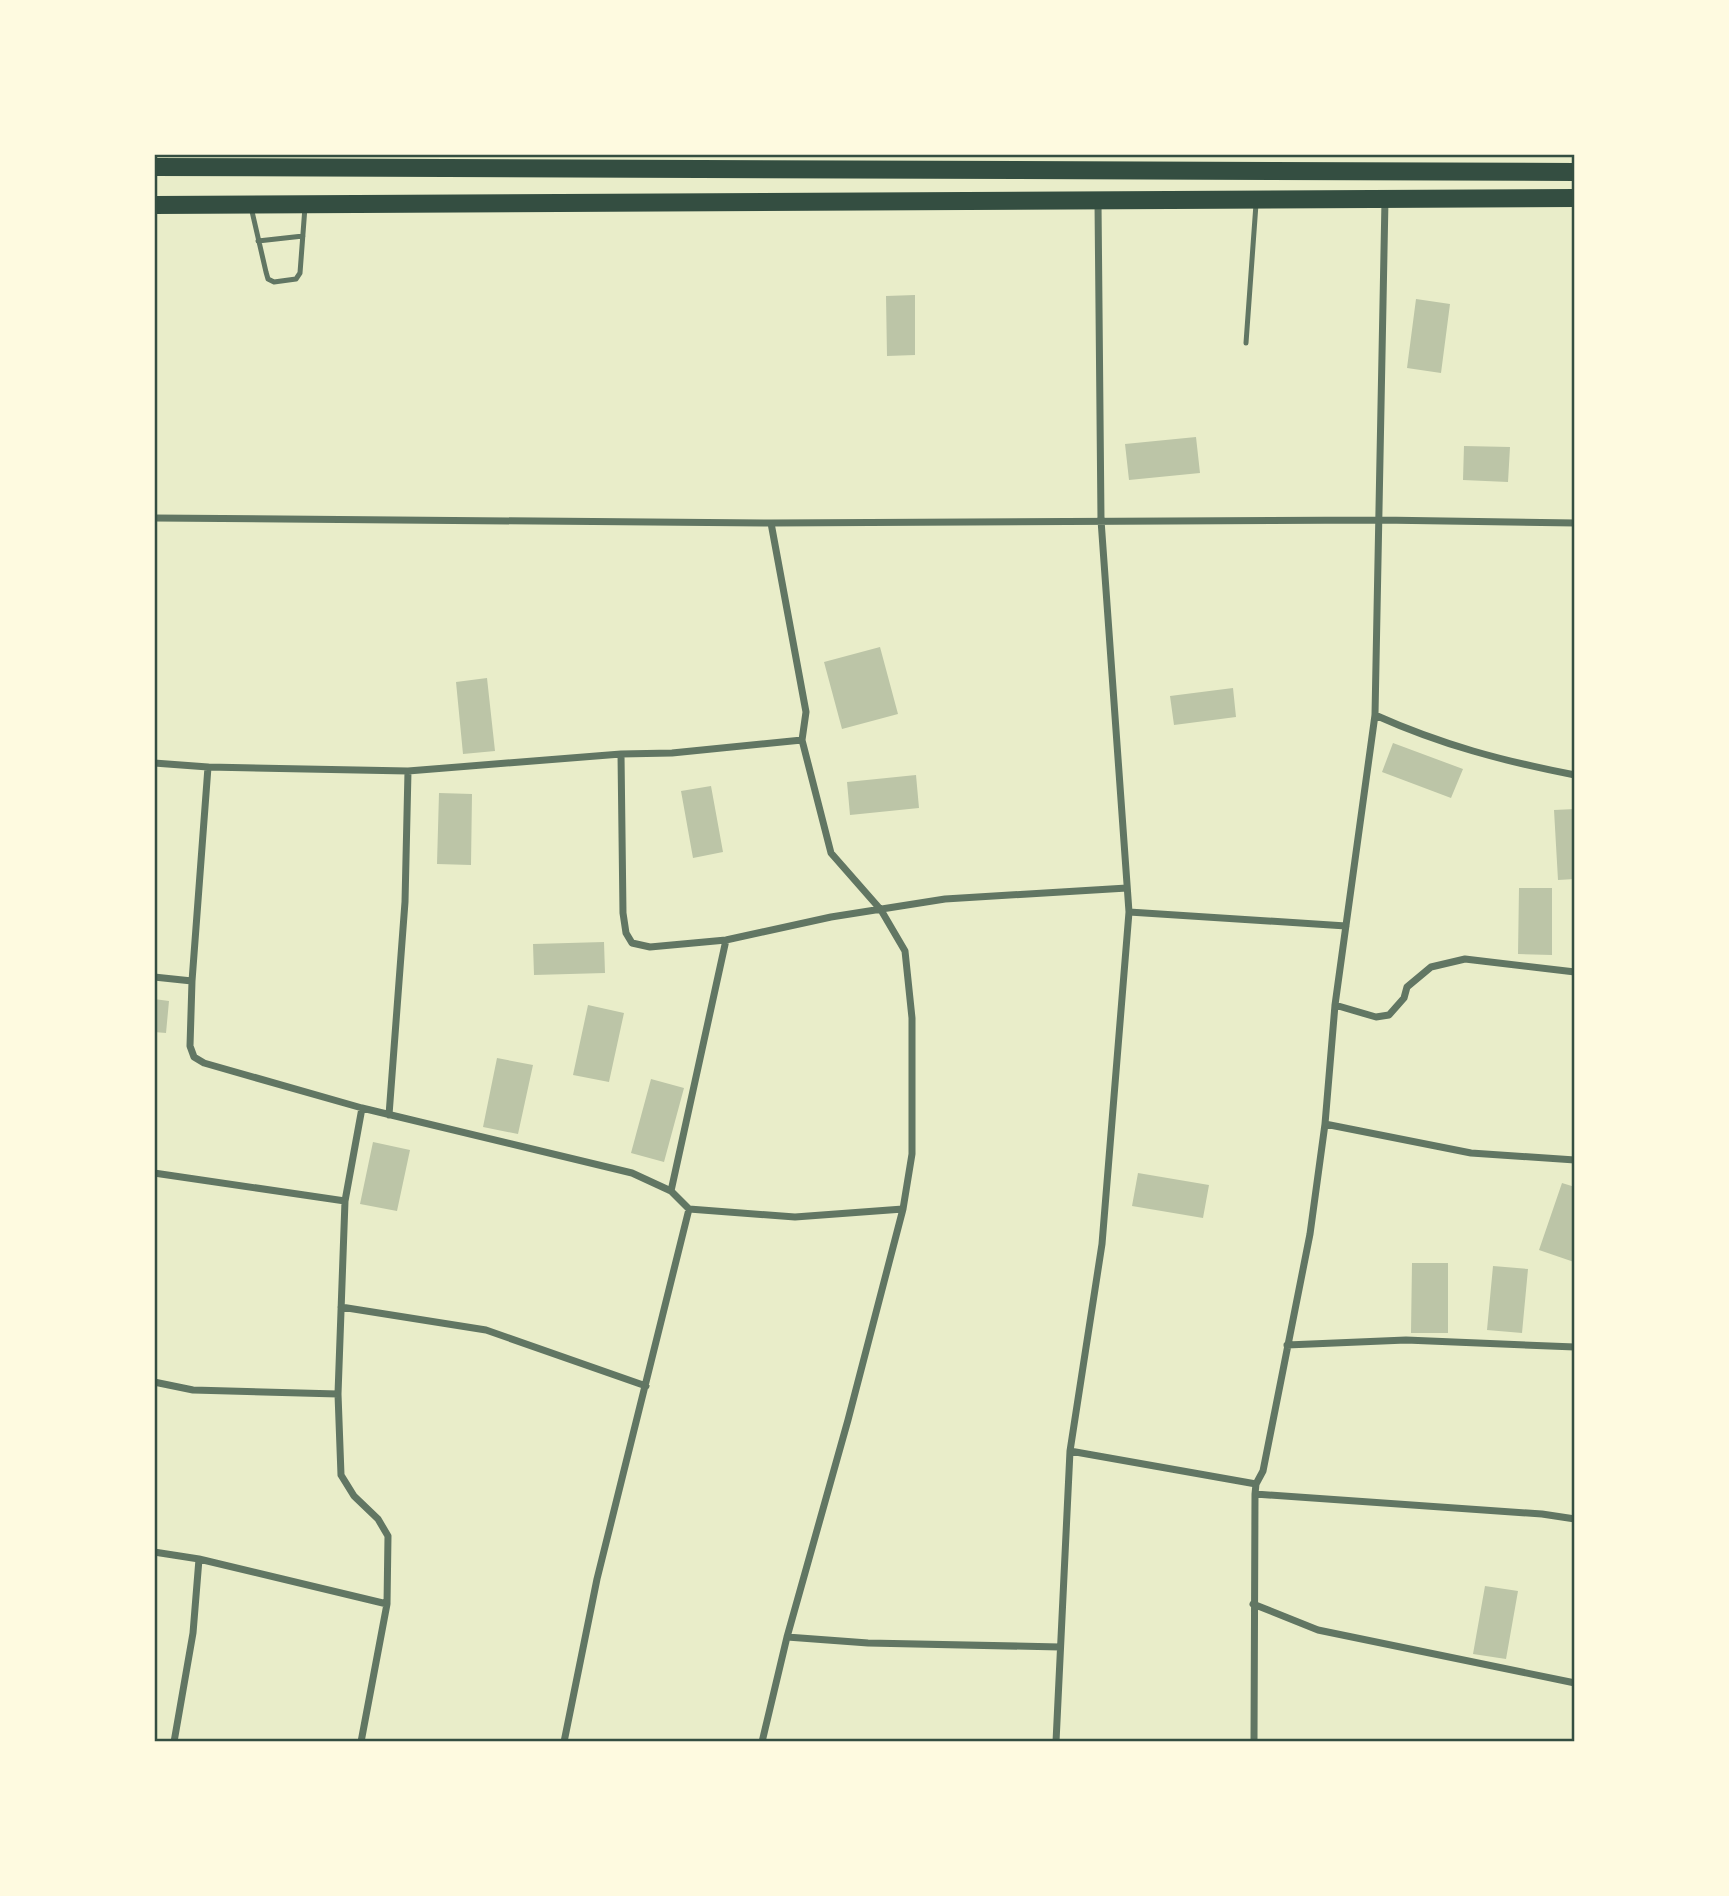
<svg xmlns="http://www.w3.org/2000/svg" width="1729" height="1896" font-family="Merriweather,serif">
<rect width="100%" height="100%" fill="#e9edc9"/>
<!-- building -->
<path fill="#bcc5a7" d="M915,295V355L887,356L886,296Z
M1416,299L1450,304L1441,373L1407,368Z
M1196,437L1200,473L1129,480L1125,444Z
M1464,446L1510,447L1508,482L1463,480Z
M880,647L898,714L842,729L824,662Z
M487,678L495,751L463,754L456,682Z
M1233,688L1236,717L1174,725L1170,696Z
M1393,743L1463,769L1451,798L1382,772Z
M916,775L919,808L850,815L847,782Z
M711,786L723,852L693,858L681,791Z
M439,793L472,794L471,865L437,864Z
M1575,809V879L1558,880L1554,810Z
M1519,888H1552V955L1518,954Z
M604,942L605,973L534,975L533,944Z
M154,999L169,1001L166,1033L154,1032Z
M588,1005L624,1013L609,1082L573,1075Z
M497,1058L533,1065L518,1134L483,1127Z
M651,1079L684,1088L664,1162L631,1153Z
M373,1142L410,1150L397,1211L360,1204Z
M1138,1173L1209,1185L1203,1218L1132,1206Z
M1562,1183L1575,1187L1574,1262L1539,1250Z
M1412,1263H1448V1333H1411Z
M1493,1266L1528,1269L1522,1333L1487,1330Z
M1485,1586L1518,1591L1506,1659L1473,1654Z"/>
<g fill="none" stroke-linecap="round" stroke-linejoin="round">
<!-- service -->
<path stroke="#617663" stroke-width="5" d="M251,207L266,272L268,279L274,282L296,279L300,273L305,207
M258,241L303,236
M1246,343L1256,204"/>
<!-- minor -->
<path stroke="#617663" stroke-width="7" d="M154,518L771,523L1380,520L1575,523
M1375,715C1442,745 1503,761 1575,775
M621,754L623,913L626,933L632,943L650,947L726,940L831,917L945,899L1127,888
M154,763L208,767L408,771L621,754L672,753L802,740
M208,767L192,981L190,1046L194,1057L204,1063L362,1108L632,1173L671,1191L689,1209L795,1217L903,1209
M1129,912L1346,926
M154,977L192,981
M1335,1005L1376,1017L1389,1015L1404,998L1407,987L1431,967L1465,959L1575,972
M389,1115L405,902L408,771
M1325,1124L1471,1153L1575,1160
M154,1173L345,1201
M671,1191L726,940
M341,1307L486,1330L646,1386
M1287,1345L1406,1340L1575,1347
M154,1382L193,1390L338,1394
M1070,1451L1256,1484
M1255,1494L1542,1514L1575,1519
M154,1552L199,1559L387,1604
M1253,1604L1318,1630L1575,1683
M787,1637L868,1643L1060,1647
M174,1742L193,1633L199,1559
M361,1742L387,1604L388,1536L378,1519L354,1496L341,1475L338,1394L345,1201L362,1108
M564,1742L597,1579L689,1209
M762,1742L787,1637L848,1420L903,1209L912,1154V1018L905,951L881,910L831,853L802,740L806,712L771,523
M1056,1742L1070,1451L1102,1244L1129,912L1101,520L1098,202
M1254,1742L1255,1494L1256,1484L1263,1471L1310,1234L1325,1124L1335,1005L1375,715L1385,200"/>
<!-- trunk -->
<path stroke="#344e41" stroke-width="18" d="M154,167L1575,172
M154,205L1575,198"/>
</g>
<!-- border -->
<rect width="1729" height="1896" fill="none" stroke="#fefae0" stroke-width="312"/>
<rect x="156" y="156" width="1417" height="1584" fill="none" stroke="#344e41" stroke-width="2.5"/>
</svg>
